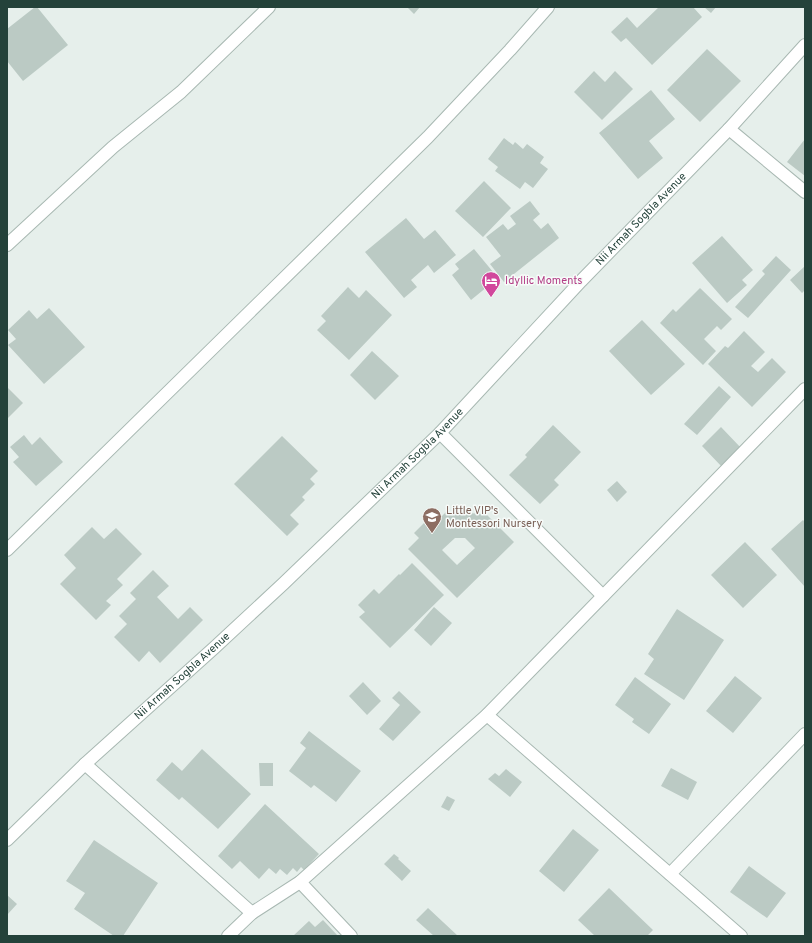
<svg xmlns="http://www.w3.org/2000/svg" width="812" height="943" font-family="Overpass,sans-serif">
<rect width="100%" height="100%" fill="#e6efeb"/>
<!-- building -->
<path fill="#bbcac4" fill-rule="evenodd" d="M35,7H37L68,45L23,81L7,61V29Z
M407,7H420L414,14Z
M659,7H693L702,17L652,65L626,38L621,42L611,32L627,17L637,28Z
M704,7H716L711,13Z
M707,49L741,81L700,122L667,90Z
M594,71L605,82L615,71L633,89L602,120L574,92Z
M651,90L675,119L649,141L663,158L638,179L599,133Z
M504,138L513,145L515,142L523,149L527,144L544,157L540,163L548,169L533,188L525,182L520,189L495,171L498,167L488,159Z
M805,139V176L787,162Z
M484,181L511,208L483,237L455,211Z
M530,201L540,214L533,220L541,229L548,223L559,238L504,282L490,264L501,256L486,237L503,224L508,230L516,224L510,216Z
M406,218L424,239L435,230L456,255L434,273L428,265L411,280L417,287L404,298L365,252Z
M722,236L753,270L742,280L747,285L727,303L692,263Z
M474,249L498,278L471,300L452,275L459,269L455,264Z
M776,256L791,270L748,318L735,307L765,274L762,271Z
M805,266V290L802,293L790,280Z
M348,287L359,298L366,290L392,315L349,360L317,330L326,321L321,316Z
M700,288L732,319L721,330L717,326L704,339L716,351L703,365L660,323L673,309L676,312Z
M49,308L85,347L44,384L8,345L16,339L8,330L29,310L37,319Z
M642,320L685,364L651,395L609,351Z
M744,331L765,352L751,366L758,372L772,358L786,372L752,407L708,364L725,346L728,348Z
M372,351L399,376L375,400L350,375Z
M719,386L731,397L697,435L684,424Z
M7,387L23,403L7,419Z
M553,425L581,452L554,480L559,485L540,504L509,475L527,457L525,455Z
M721,427L742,449L723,468L702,446Z
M24,435L32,445L40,437L63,462L36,486L13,462L19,457L10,447Z
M282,436L318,471L310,479L315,484L302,497L305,500L290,515L299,524L287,536L234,484Z
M617,481L627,492L617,502L607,490Z
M446,512L486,514L514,542L457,598L408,549L419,538L414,533L424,523L429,529ZM455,538H465L475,548L457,565L442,550Z
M803,520L805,522V587L771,549Z
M92,527L104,539L116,528L142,554L117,579L123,585L106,601L111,605L96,620L60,584L76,568L64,555Z
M745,542L777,575L743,608L711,575Z
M412,563L444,595L390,648L359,617L365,612L358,605L374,589L379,594L399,574L400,575Z
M153,570L169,586L157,597L178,619L190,607L203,620L160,663L149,651L139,662L114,637L127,624L119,616L136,599L130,593Z
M434,607L452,623L431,646L414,630Z
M677,609L724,640L684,700L644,674L654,659L648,654Z
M735,676L762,698L733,733L706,711Z
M635,677L671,704L649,734L632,722L634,719L615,705Z
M363,682L381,701L367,715L349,696Z
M399,691L421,712L393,741L379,729L400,705L392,698Z
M309,731L361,771L336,802L314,785L311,788L289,771L306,748L300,743Z
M202,749L251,794L218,829L182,797L179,800L156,780L172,762L182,771Z
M259,763H273V786H260Z
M671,768L697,782L688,800L661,786Z
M506,769L522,782L510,797L488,779L495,773L499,776Z
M447,796L455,800L449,811L441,807Z
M265,804L319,854L304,870L301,867L297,872L293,868L287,875L280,869L276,874L269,868L259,879L240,861L232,869L218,856Z
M573,829L599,850L564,892L539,871Z
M94,840L158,883L123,936H114L74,909L85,893L66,881Z
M394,854L399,858L398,859L411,871L402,881L384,864Z
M749,866L786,893L767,918L730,892Z
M609,888L653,930L647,936H595L578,920Z
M7,895L17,904L7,915Z
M428,908L458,936H434L416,920Z
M323,920L338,936H293L309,921L315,927Z"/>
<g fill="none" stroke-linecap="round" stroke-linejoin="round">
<!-- minor casing -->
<g stroke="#a8b8b2" stroke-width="14">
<g id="minor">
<path d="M729,129L805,192"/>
<path d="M7,245L113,147L181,92L269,7"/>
<path d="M440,433L603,596"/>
<path d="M7,550L428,137L510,50L548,7"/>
<path d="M487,715L741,936"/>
<path d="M85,764L252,913"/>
<path id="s1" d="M7,840L85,764L214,648L283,584L440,433L581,281L729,129L805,45"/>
<path d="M670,874L805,734"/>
<path d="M300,882L351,936"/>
<path d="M228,936L252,913L300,882L487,715L805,389"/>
</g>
</g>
<!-- minor -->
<use href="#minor" stroke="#fff" stroke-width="12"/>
</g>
<!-- icons -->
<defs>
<g id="hotel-pin" transform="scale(1)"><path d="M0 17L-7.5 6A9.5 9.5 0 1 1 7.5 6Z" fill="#d1479c" stroke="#f7fbf9"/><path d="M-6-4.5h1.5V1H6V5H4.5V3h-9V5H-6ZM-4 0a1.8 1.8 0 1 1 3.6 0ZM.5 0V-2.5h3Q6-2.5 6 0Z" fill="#fff"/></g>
<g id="school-pin" transform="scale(1)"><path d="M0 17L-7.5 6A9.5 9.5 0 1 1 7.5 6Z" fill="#8d6e63" stroke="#f7fbf9"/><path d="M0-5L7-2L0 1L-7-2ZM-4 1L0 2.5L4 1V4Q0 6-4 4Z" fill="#fff"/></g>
</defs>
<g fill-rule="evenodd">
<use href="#hotel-pin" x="491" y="281"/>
<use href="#school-pin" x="432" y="517"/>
</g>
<g text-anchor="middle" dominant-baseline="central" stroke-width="3" stroke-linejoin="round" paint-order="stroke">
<!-- street labels -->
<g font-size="11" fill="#24423a" stroke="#f7fbf9">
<text stroke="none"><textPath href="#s1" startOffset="888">Nii Armah Sogbla Avenue</textPath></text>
<text stroke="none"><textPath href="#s1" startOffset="564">Nii Armah Sogbla Avenue</textPath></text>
<text stroke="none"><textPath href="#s1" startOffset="240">Nii Armah Sogbla Avenue</textPath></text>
</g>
<!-- hotel labels -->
<g font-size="11" fill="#b23c85" stroke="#f7fbf9" text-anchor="start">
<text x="505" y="281">Idyllic Moments</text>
</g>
<!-- education labels -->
<g font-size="11" fill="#785e54" stroke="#f7fbf9" text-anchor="start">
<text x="446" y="511">Little VIP's<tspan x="446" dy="13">Montessori Nursery</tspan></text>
</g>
</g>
<!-- border -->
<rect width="812" height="943" fill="none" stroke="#24423a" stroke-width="16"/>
</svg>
